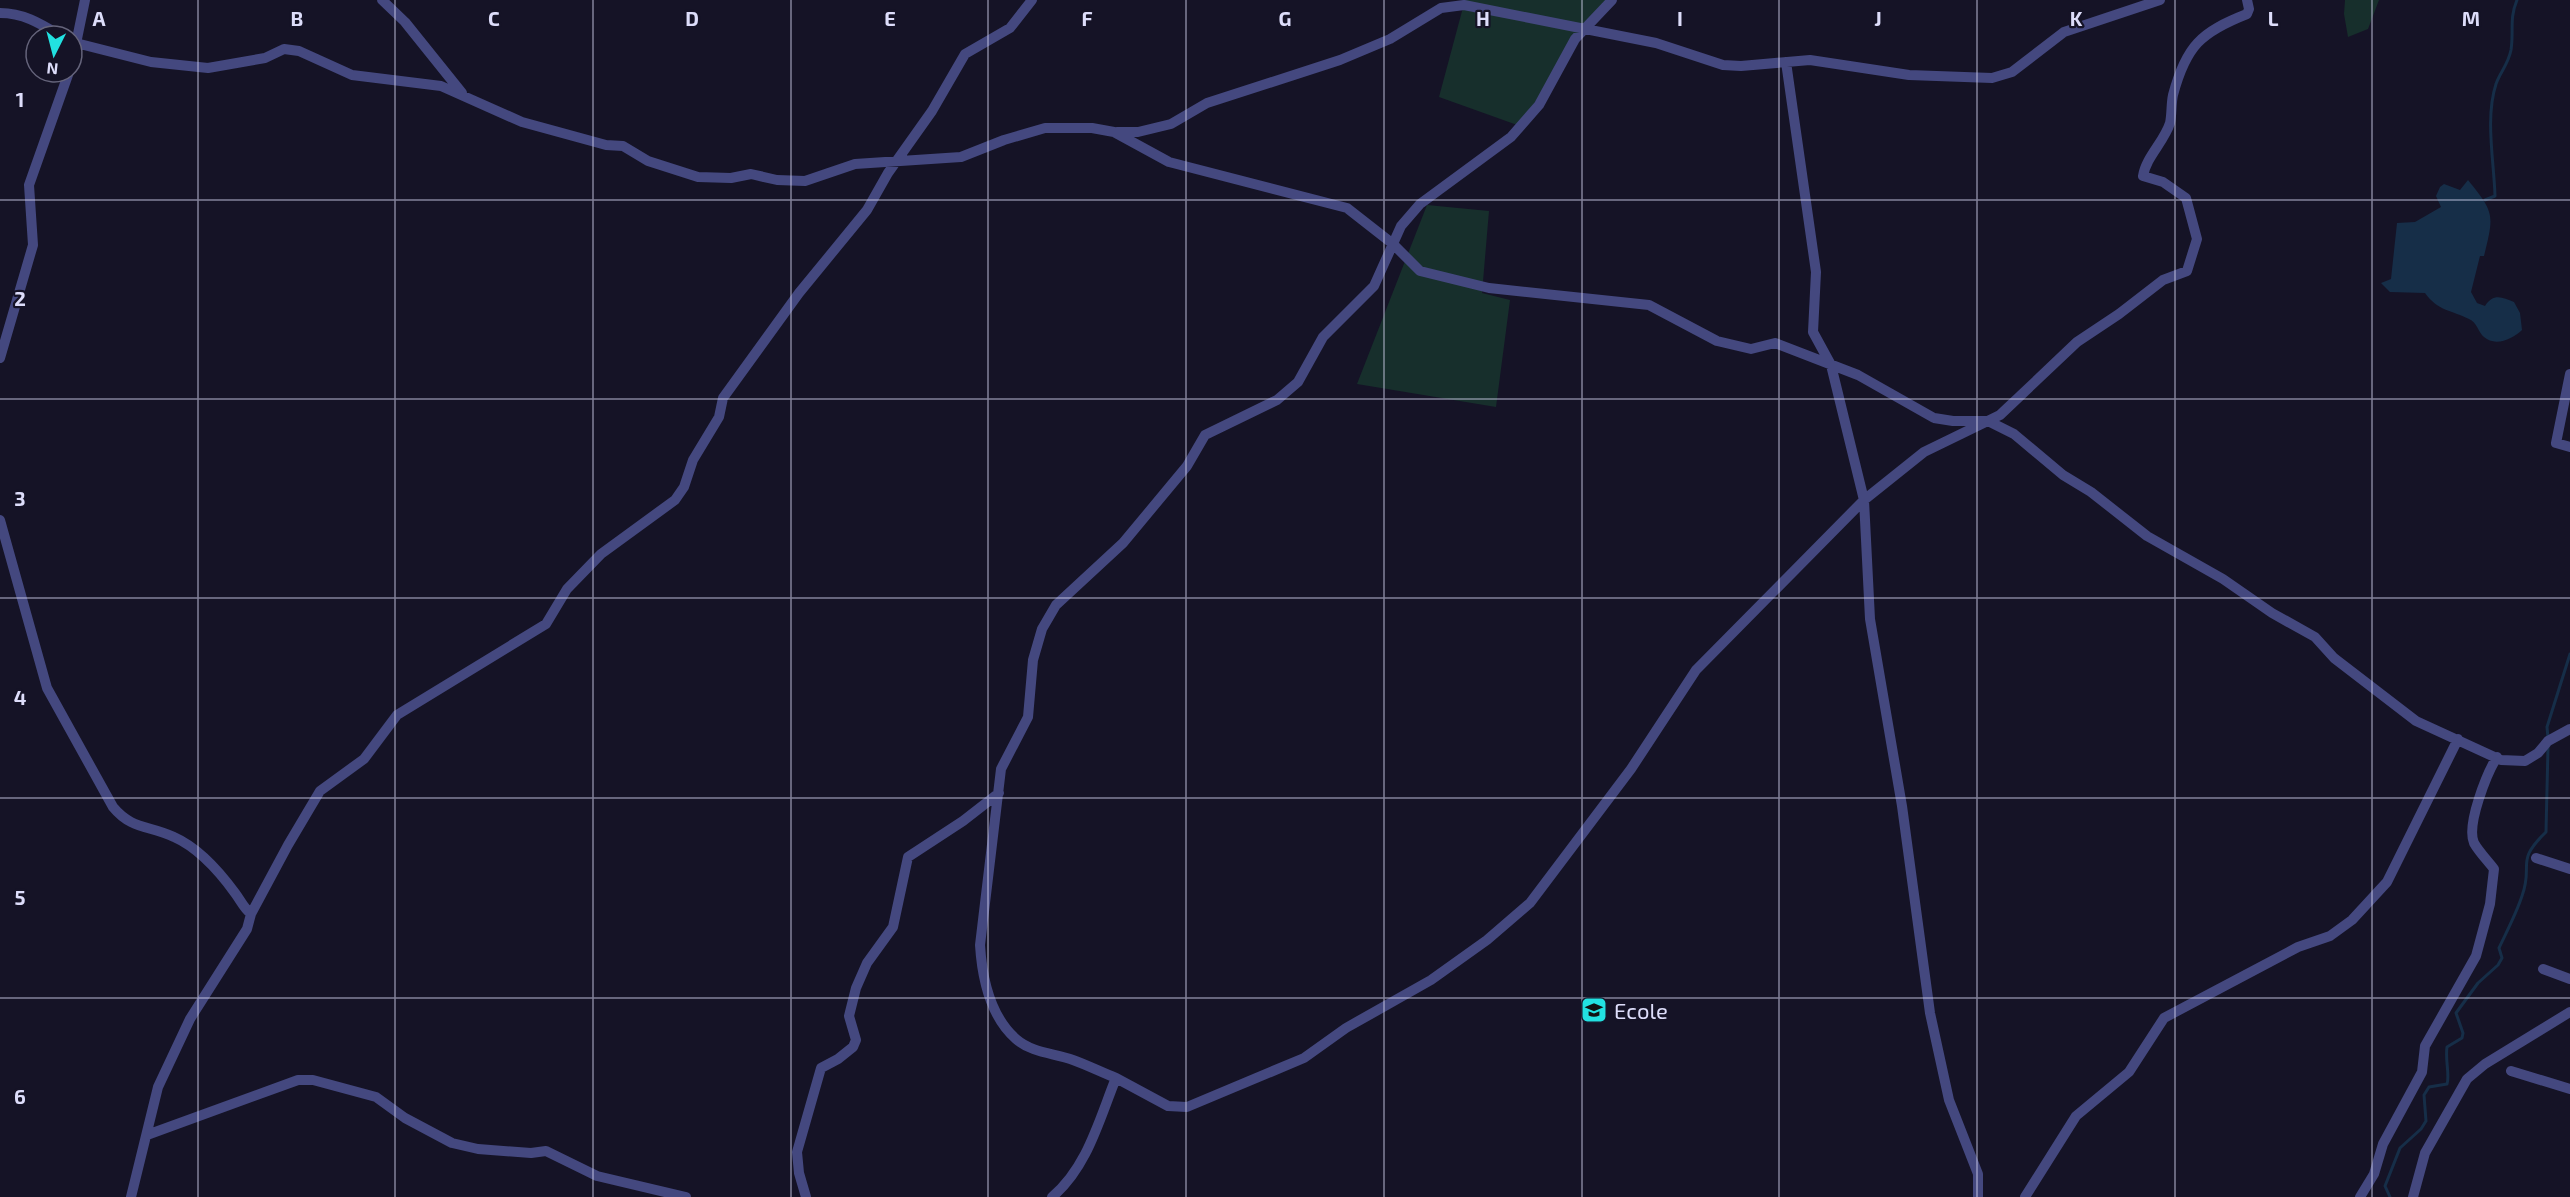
<svg xmlns="http://www.w3.org/2000/svg" width="2570" height="1197" font-family="'Exo 2',sans-serif">
<rect width="100%" height="100%" fill="#151326"/>
<!-- green -->
<path fill="#172f2c" d="M1465,0H1612L1575,39L1520,126L1439,97Z
M2345,0H2379L2368,29L2348,37L2344,14Z
M1427,205L1489,211L1482,293L1510,300L1496,407L1357,384Z"/>
<!-- water -->
<path fill="#162e48" d="M2468,180C2495,213 2494,215 2484,256H2480L2471,292L2477,303L2485,306C2493,293 2502,297 2514,302L2520,313L2522,330C2513,339 2495,347 2484,337C2478,332 2477,322 2469,319C2451,310 2438,311 2425,293L2390,292L2381,283L2391,279L2397,223L2415,222L2441,207L2436,196L2440,187L2444,184L2460,190Z"/>
<g fill="none" stroke-linecap="round" stroke-linejoin="round">
<!-- stream -->
<path stroke="#162e48" stroke-width="3" d="M2485,200L2495,196C2494,161 2485,118 2496,84C2500,72 2508,65 2511,50C2514,31 2509,19 2517,0
M2548,738L2547,727L2570,654
M2390,1197L2385,1186L2400,1148L2421,1129L2426,1121L2424,1095L2429,1087L2447,1084C2450,1076 2445,1060 2447,1047L2462,1038L2463,1033L2456,1013L2478,983L2498,965L2502,958L2499,948C2507,931 2516,914 2522,896C2534,863 2514,863 2546,832L2548,747"/>
<!-- minor -->
<path stroke="#44487f" stroke-width="10" d="M382,0L405,22L462,93
M0,13C24,13 41,24 61,36
M72,42L151,62L208,68L265,58L284,49L299,51L352,75L441,86L522,122L606,145L623,146L648,161L698,177L731,178L751,174L777,180L805,181L855,164L961,157L1004,140L1045,128H1092L1114,132L1169,162L1347,208L1393,244L1420,271L1489,288L1649,305L1717,341L1751,349L1775,343L1858,375L1934,418L1953,421H1988L2014,434L2063,475L2091,492L2147,536L2223,579L2272,613L2315,637L2334,658L2416,721L2501,760L2525,761L2538,753L2548,741L2570,729
M1786,62L1816,272L1813,332L1831,365L1864,500L1870,619L1902,806L1930,1013L1949,1100L1978,1174V1197
M72,63L85,0
M1117,132H1138L1171,124L1207,103L1340,60L1390,39L1441,8L1464,5L1656,43L1723,65L1741,66L1810,60L1909,75L1992,78L2012,72L2064,32L2160,0
M0,358L33,245L29,185L69,72
M2570,374L2556,443L2570,447
M0,520L47,688L113,807C132,830 149,825 174,837C199,848 219,871 235,893C241,901 243,907 251,914L247,929L190,1019L158,1087L131,1197
M2536,858L2570,869
M251,914L288,845L320,791L364,759L397,715L546,624L567,589L601,554L675,500L684,487L693,460L719,417L723,398L799,293L867,210L888,173L932,111L965,54L1010,28L1032,0
M2543,969L2570,979
M2511,1071L2570,1089
M1116,1078C1101,1072 1087,1065 1073,1060C1054,1053 1032,1053 1016,1039C990,1016 982,977 980,945L1001,769L1028,717L1033,660L1042,629L1056,605L1123,543L1187,466L1205,435L1277,400L1298,382L1323,337L1374,286L1401,226L1420,204L1511,137L1539,105L1575,39L1612,0
M147,1135L298,1080H313L376,1097L405,1118L452,1143L478,1149L531,1153L546,1151L597,1176L686,1197
M806,1197L799,1173L797,1152L821,1068L838,1059L853,1047L856,1040L849,1016L856,988L867,963L893,927L908,857L963,821L999,793
M1052,1197C1087,1168 1099,1120 1116,1078L1168,1106L1187,1107L1304,1058L1346,1028L1431,980L1487,940L1530,903L1631,769L1696,670L1864,500L1924,452L2000,415L2077,342L2119,314L2163,280L2187,271L2197,239L2186,198L2163,182L2143,176C2146,157 2164,142 2170,123C2172,114 2171,104 2173,95C2186,46 2201,32 2247,14L2249,9L2247,0
M2025,1197L2076,1116L2129,1072L2164,1018L2298,947L2330,936L2352,920L2387,882L2458,739
M2360,1197L2374,1174L2383,1144L2422,1072L2425,1046L2476,956L2490,904L2494,869C2488,861 2479,852 2474,843C2466,825 2487,773 2497,757
M2413,1197L2425,1153L2467,1079L2485,1064L2570,1012"/>
</g>
<!-- grid -->
<path fill="none" stroke="#ddddfa" stroke-width="1.5" stroke-opacity="0.55" d="M198,0V1197M395,0V1197M593,0V1197M791,0V1197M988,0V1197M1186,0V1197M1384,0V1197M1582,0V1197M1779,0V1197M1977,0V1197M2175,0V1197M2372,0V1197M0,200H2570M0,399H2570M0,598H2570M0,798H2570M0,998H2570"/>
<!-- icons -->
<defs>
<g id="school-square" transform="scale(1.35)"><rect x="-9" y="-9" width="18" height="18" rx="4" fill="#22e1e1" stroke="#151326"/><path d="M0-5L7-2L0 1L-7-2ZM-4 1L0 2.5L4 1V4Q0 6-4 4Z" fill="#111"/></g>
</defs>
<g fill-rule="evenodd">
<use href="#school-square" x="1594" y="1010"/>
</g>
<g text-anchor="middle" dominant-baseline="central" stroke-width="4.5" stroke-linejoin="round" paint-order="stroke">
<!-- poi labels -->
<g font-size="22" fill="#ddddfa" stroke="#151326" text-anchor="start">
<text x="1614" y="1010">Ecole</text>
</g>
</g>
<g font-size="20" text-anchor="middle" font-weight="bold" fill="#ddddfa" stroke="#151326" stroke-width="4.5" stroke-linejoin="round" paint-order="stroke">
<text x="99" y="26">A</text>
<text x="297" y="26">B</text>
<text x="494" y="26">C</text>
<text x="692" y="26">D</text>
<text x="890" y="26">E</text>
<text x="1087" y="26">F</text>
<text x="1285" y="26">G</text>
<text x="1483" y="26">H</text>
<text x="1680" y="26">I</text>
<text x="1878" y="26">J</text>
<text x="2076" y="26">K</text>
<text x="2273" y="26">L</text>
<text x="2471" y="26">M</text>
<text x="20" y="107">1</text>
<text x="20" y="306">2</text>
<text x="20" y="506">3</text>
<text x="20" y="705">4</text>
<text x="20" y="905">5</text>
<text x="20" y="1104">6</text>
</g>
<!-- north arrow -->
<g transform="translate(54 54) rotate(186)"><circle r="28" fill="#151326" stroke="#65647b" stroke-width="1.5"/>
<path d="M0-4.5L10 22L0 15L-10 22Z" fill="#22e1e1"/>
<text y="-9" font-size="16" font-weight="bold" text-anchor="middle" fill="#ddddfa">N</text>
</g>
</svg>
